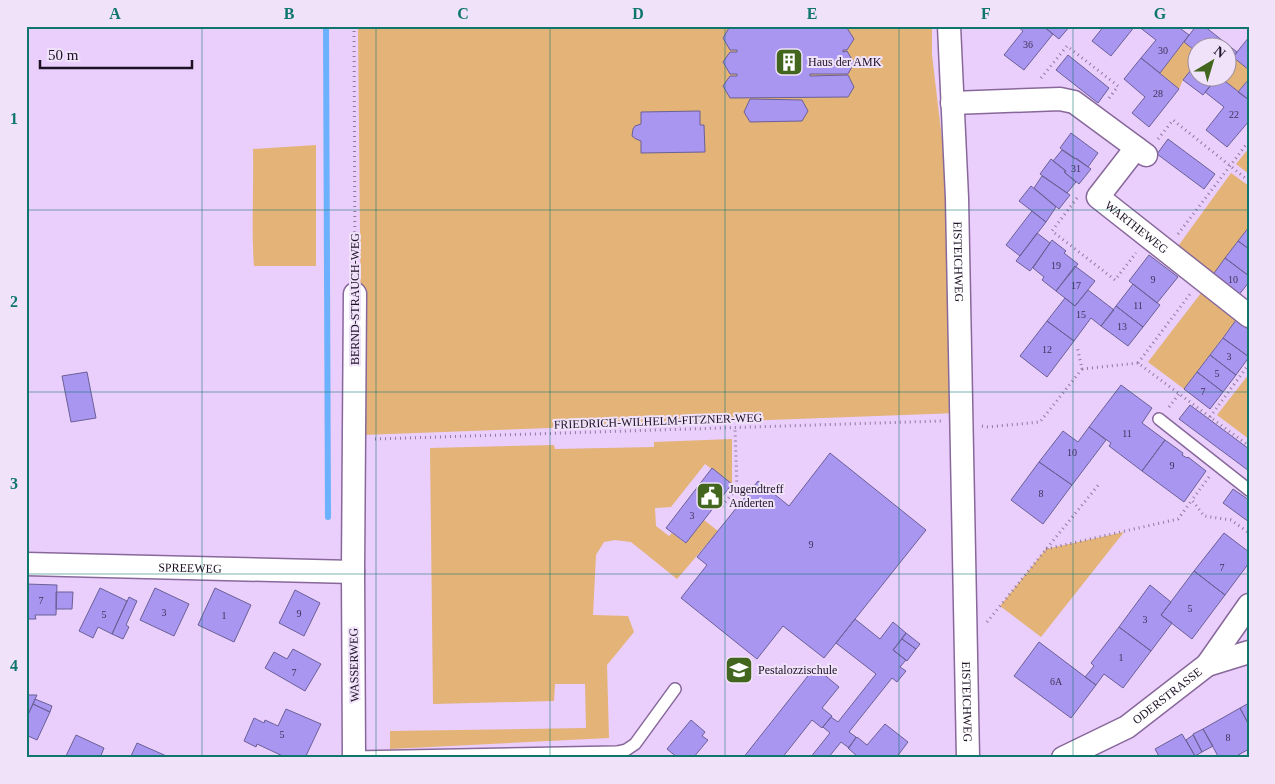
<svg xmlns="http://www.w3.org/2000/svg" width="1275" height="784" font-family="'Times New Roman',serif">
<rect width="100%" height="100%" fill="#eacefc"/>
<!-- green -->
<path fill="#e3b377" d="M358,26H932V55L949,198L958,413L362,435Z
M1184,42L1197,53V61L1183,80L1179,89L1160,73Z
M1233,57L1249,70V79L1238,92L1221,78H1228V64Z
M316,145V266H254C251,227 254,188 253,149Z
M1249,148V174L1236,164Z
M1231,173L1249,186V227L1212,276L1176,249Z
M1201,293L1236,320L1184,389L1148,362Z
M1249,374V439L1217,415Z
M732,439V484L705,464L671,507L655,508L656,526L669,536L672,533L685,543L704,520L718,531L677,579L631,542L615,540L604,542L596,555L593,615L628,616L634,632L607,665L609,738L390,749V731L586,728L585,684H555L554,701L433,704L430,448L554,445L555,449L654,447V442Z
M1124,532L1041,637L1000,606L1046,549Z"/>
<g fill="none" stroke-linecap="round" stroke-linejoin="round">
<!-- stream -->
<path stroke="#6cb1fd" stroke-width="6" d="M326,26L328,517"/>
</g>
<!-- building -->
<path fill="#a896f1" stroke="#6b6096" d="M754,26H843L847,28L854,39L847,50H843V52L847,51L854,63L848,74H810V76L848,75L854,87L848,97L730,98L723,86L730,76H737V74H730L723,62L730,52H737V50H730L723,38L729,28H754Z
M1017,26H1043L1053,34L1024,70L1004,55L1023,31Z
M1043,26H1070L1059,39Z
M1104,26H1135L1111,56L1092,41Z
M1138,26H1177L1189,35L1160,73L1141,58L1156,40Z
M1196,26H1204L1237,52L1228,64V48H1198V53L1184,42Z
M1249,37V70L1233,57Z
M1068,55L1109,88L1098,103L1056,70Z
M1141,58L1179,89L1149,127L1132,113L1145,97L1124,79Z
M1198,61V78H1217L1203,95L1183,80Z
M1217,78H1221L1249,100V121L1227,147L1206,130L1224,107L1205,92Z
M1249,79V100L1238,92Z
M750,99L802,100L808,111L802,121L750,122L744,112Z
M700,111V125H704L705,152L641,153V141L636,139L632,136L633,129L635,126L641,124V112Z
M1071,133L1098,153L1088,167L1060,148Z
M1168,139L1215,174L1204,189L1157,154Z
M1062,150L1075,159L1076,158L1091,169L1079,184L1064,172L1066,171L1053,161Z
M1051,159L1066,171L1064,172L1076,182L1067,193L1040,174Z
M1042,176L1070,195L1059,209L1034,188Z
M1031,186L1056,207L1046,222L1019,201Z
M1032,211L1046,222L1020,256L1006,245Z
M1249,227V249L1238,241Z
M1037,233L1050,243L1030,271L1016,261Z
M1052,240L1066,251L1064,253L1078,264L1056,291L1042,280L1044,277L1033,268Z
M1238,241L1249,249V276L1225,258Z
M1149,255L1178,277L1157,303L1129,281Z
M1225,258L1249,276V282L1238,296L1212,276Z
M1075,266L1095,281L1075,306L1056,291Z
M1133,284L1160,305L1143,327L1116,306Z
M1088,290L1114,310L1101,326L1091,318L1074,341L1047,321L1065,298L1075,306Z
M1116,306L1143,327L1128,346L1101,326Z
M1236,320L1249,330V357L1223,338Z
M1047,321L1074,341L1047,377L1020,356Z
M1223,338L1249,357L1236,375L1210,355Z
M1210,355L1236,375L1223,392L1197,372Z
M87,372L96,418L71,422L62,376Z
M1197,372L1223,392L1210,409L1184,389Z
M1121,385L1152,408L1142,423L1165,440L1142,471L1109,446L1111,443L1089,427Z
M1190,405L1249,449V471L1179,419Z
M1089,427L1106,440L1072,485L1039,462L1063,431L1078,442Z
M1165,440L1183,453L1182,455L1187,458L1188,457L1206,471L1184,502L1142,471Z
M830,453L926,530L824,658L783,626L757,659L681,598L707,565L697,557L758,481L789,506Z
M1039,462L1072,485L1043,524L1011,500Z
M712,468L732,484L686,543L666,528Z
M1233,489L1249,500V522L1223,503Z
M1224,533L1249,552V563L1225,595L1194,571Z
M1194,571L1225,595L1192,639L1161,615Z
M26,584L57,585L56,615H35L36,619H26Z
M1150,585L1171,602L1161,615L1172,623L1151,651L1119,627Z
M100,588L127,601L112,634L98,627L93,638L79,631Z
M155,588L189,604L174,636L140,620Z
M215,588L251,605L234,642L198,625Z
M295,590L320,603L304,636L279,623Z
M56,592H73L72,609H56Z
M129,597L137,601L126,625L129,627L123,639L112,634Z
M855,619L880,639L893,622L906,633L893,650L906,660L900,667L906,671L897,682L892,678L849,732L856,737L849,748L841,742L828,758H810L830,733L823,727L831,717L838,722L876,674L836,643Z
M1119,627L1151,651L1123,688L1104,674L1096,685L1085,677L1094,666L1091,663Z
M906,633L920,644L916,649L902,639Z
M902,639L916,649L907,661L893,650Z
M1039,642L1096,685L1071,718L1014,676Z
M293,649L321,664L305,691L265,668L274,652L287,659Z
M815,667L839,687L822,708L832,716L822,728L812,720L782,758H743Z
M26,695H37L26,719Z
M35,699L52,706L50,712L33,704Z
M1249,703V725L1240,708Z
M33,704L50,712L37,740L26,735V719Z
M1240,708L1249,725V749L1233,758H1219L1203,729Z
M286,709L321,724L305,758H287L257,744L256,747L244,741L254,718L264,723L265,720L278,726Z
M691,720L705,732L702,736L708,740L693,758H678L667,749Z
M885,724L908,742L896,758H857L858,757L848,748L857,737L867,745Z
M1203,729L1213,746L1202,752L1193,734Z
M1182,734L1195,756L1192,758H1160L1155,749Z
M76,735L104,748L100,758H65Z
M1193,735L1202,752L1195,756L1186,740Z
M137,743L171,758H130Z"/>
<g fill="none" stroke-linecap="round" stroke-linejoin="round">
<!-- lane casing -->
<g stroke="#88689b" stroke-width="14">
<path id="lane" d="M1159,419L1249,490
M354,757L617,752L626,750L635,744L675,689"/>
</g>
<!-- street casing -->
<g stroke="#88689b" stroke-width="25">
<g id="street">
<path id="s1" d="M949,26L957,198L968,758"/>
<path d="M952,103L1060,99L1074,102L1146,155"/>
<path id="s2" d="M1136,148L1098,197L1249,316"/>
<path id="s3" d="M26,564L353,572"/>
<path d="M1207,665L1249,652"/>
<path d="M354,758L353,572L355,294"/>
<path id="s4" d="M1063,758L1127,727L1207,665L1249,605"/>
</g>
</g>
<!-- path -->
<path stroke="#8f7a9d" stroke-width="3" stroke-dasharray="1 4" stroke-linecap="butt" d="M354,26L355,273
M1041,78L1067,46L1118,86L1107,101
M1158,139L1173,120L1249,181
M1077,198L1052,231L1115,280L1136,253
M1178,234L1249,141
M1138,363L1190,294
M1082,369L1138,363L1249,446
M1169,407L1179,394
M1210,417L1249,364
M982,426L988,427L1040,422L1082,369L1077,346
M375,439L941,421
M1209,477L1192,500L1204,516L1231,520L1249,533
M718,503L722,506L737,488L735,428
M1046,549L1178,519L1192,500
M987,622L1100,483"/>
<!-- lane -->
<use href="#lane" stroke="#fff" stroke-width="11"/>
<!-- street -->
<use href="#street" stroke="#fff" stroke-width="22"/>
</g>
<!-- grid -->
<path fill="none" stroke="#0f766e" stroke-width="1" stroke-opacity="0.55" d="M202,26V758M376,26V758M550,26V758M725,26V758M899,26V758M1073,26V758M26,210H1249M26,392H1249M26,574H1249"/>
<!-- icons -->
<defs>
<g id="building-square" transform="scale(1.4375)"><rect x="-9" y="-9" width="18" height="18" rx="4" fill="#42661e" stroke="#f0e2f9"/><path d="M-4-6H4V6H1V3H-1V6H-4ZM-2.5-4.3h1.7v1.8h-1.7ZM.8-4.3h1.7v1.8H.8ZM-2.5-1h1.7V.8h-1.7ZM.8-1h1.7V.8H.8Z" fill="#fff"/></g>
<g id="civic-square" transform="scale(1.4375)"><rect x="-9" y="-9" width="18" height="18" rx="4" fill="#42661e" stroke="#f0e2f9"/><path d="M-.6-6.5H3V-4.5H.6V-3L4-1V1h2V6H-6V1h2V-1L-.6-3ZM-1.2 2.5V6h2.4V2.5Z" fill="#fff"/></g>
<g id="school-square" transform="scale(1.4375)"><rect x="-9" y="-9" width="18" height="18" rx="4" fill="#42661e" stroke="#f0e2f9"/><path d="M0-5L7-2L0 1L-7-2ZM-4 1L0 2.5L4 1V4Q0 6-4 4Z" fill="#fff"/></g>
</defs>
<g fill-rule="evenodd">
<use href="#building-square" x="789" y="62"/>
<use href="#civic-square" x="710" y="496"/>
<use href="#school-square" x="739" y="670"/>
</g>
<g text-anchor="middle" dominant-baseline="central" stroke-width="4" stroke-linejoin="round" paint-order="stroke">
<!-- number labels -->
<g font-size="10" fill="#403258">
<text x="1028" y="44">36</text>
<text x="1163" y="50">30</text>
<text x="1158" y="93">28</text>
<text x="1234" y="114">22</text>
<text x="1076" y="168">31</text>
<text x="1056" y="265">19</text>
<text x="1153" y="279">9</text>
<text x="1233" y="279">10</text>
<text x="1076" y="285">17</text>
<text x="1138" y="305">11</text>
<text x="1081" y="314">15</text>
<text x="1122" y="326">13</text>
<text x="1047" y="349">12</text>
<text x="1229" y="356">3</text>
<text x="1217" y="373">5</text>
<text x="1203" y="391">7</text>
<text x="1127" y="433">11</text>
<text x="1072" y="452">10</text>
<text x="1172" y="465">9</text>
<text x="1041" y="493">8</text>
<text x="692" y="515">3</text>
<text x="811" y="544">9</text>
<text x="1222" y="567">7</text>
<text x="41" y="600">7</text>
<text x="1190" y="608">5</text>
<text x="164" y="612">3</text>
<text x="299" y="613">9</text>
<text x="104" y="614">5</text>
<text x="224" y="615">1</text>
<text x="1145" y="619">3</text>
<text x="1121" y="657">1</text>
<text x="294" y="672">7</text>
<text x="1056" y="681">6A</text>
<text x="282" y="734">5</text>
<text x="1228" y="737">8</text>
</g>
<!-- poi labels -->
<g font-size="12" fill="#1d1125" stroke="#f0e2f9" text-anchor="start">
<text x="808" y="62">Haus der AMK</text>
<text x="729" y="489">Jugendtreff<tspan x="729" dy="14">Anderten</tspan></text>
<text x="758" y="670">Pestalozzischule</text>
</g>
<!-- street labels -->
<g font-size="12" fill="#1d1125" stroke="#f0e2f9">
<text stroke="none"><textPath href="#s2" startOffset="111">WARTHEWEG</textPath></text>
<text stroke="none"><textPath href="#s1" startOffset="236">EISTEICHWEG</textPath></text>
<text transform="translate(355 299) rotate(-90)">BERND-STRAUCH-WEG</text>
<text transform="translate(658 421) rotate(-2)">FRIEDRICH-WILHELM-FITZNER-WEG</text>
<text stroke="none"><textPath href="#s3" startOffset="164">SPREEWEG</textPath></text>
<text transform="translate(354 665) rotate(-91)">WASSERWEG</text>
<text stroke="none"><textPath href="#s4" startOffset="122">ODERSTRASSE</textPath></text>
<text stroke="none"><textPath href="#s1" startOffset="676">EISTEICHWEG</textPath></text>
</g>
</g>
<!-- border -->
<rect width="1275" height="784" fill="none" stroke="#f0e2f9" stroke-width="55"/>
<!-- north arrow -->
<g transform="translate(1212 62) rotate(38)"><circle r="24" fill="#f0e2f9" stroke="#9c8ea4"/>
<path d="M0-4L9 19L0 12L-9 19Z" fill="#42661e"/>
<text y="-8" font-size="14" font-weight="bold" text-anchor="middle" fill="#1d1125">N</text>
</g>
<!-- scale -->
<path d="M40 60v8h152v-8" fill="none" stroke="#1d1125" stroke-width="2.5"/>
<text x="48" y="60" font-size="15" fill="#1d1125" stroke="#f0e2f9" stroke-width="4" paint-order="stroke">50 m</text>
<rect x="28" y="28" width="1220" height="728" fill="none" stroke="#0f766e" stroke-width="2"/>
<g font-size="16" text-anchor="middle" font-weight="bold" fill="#0f766e">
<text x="115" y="19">A</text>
<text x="289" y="19">B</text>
<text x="463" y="19">C</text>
<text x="638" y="19">D</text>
<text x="812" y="19">E</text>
<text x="986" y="19">F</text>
<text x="1160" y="19">G</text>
<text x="14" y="124">1</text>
<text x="14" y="307">2</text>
<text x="14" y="489">3</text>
<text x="14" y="671">4</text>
</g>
</svg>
